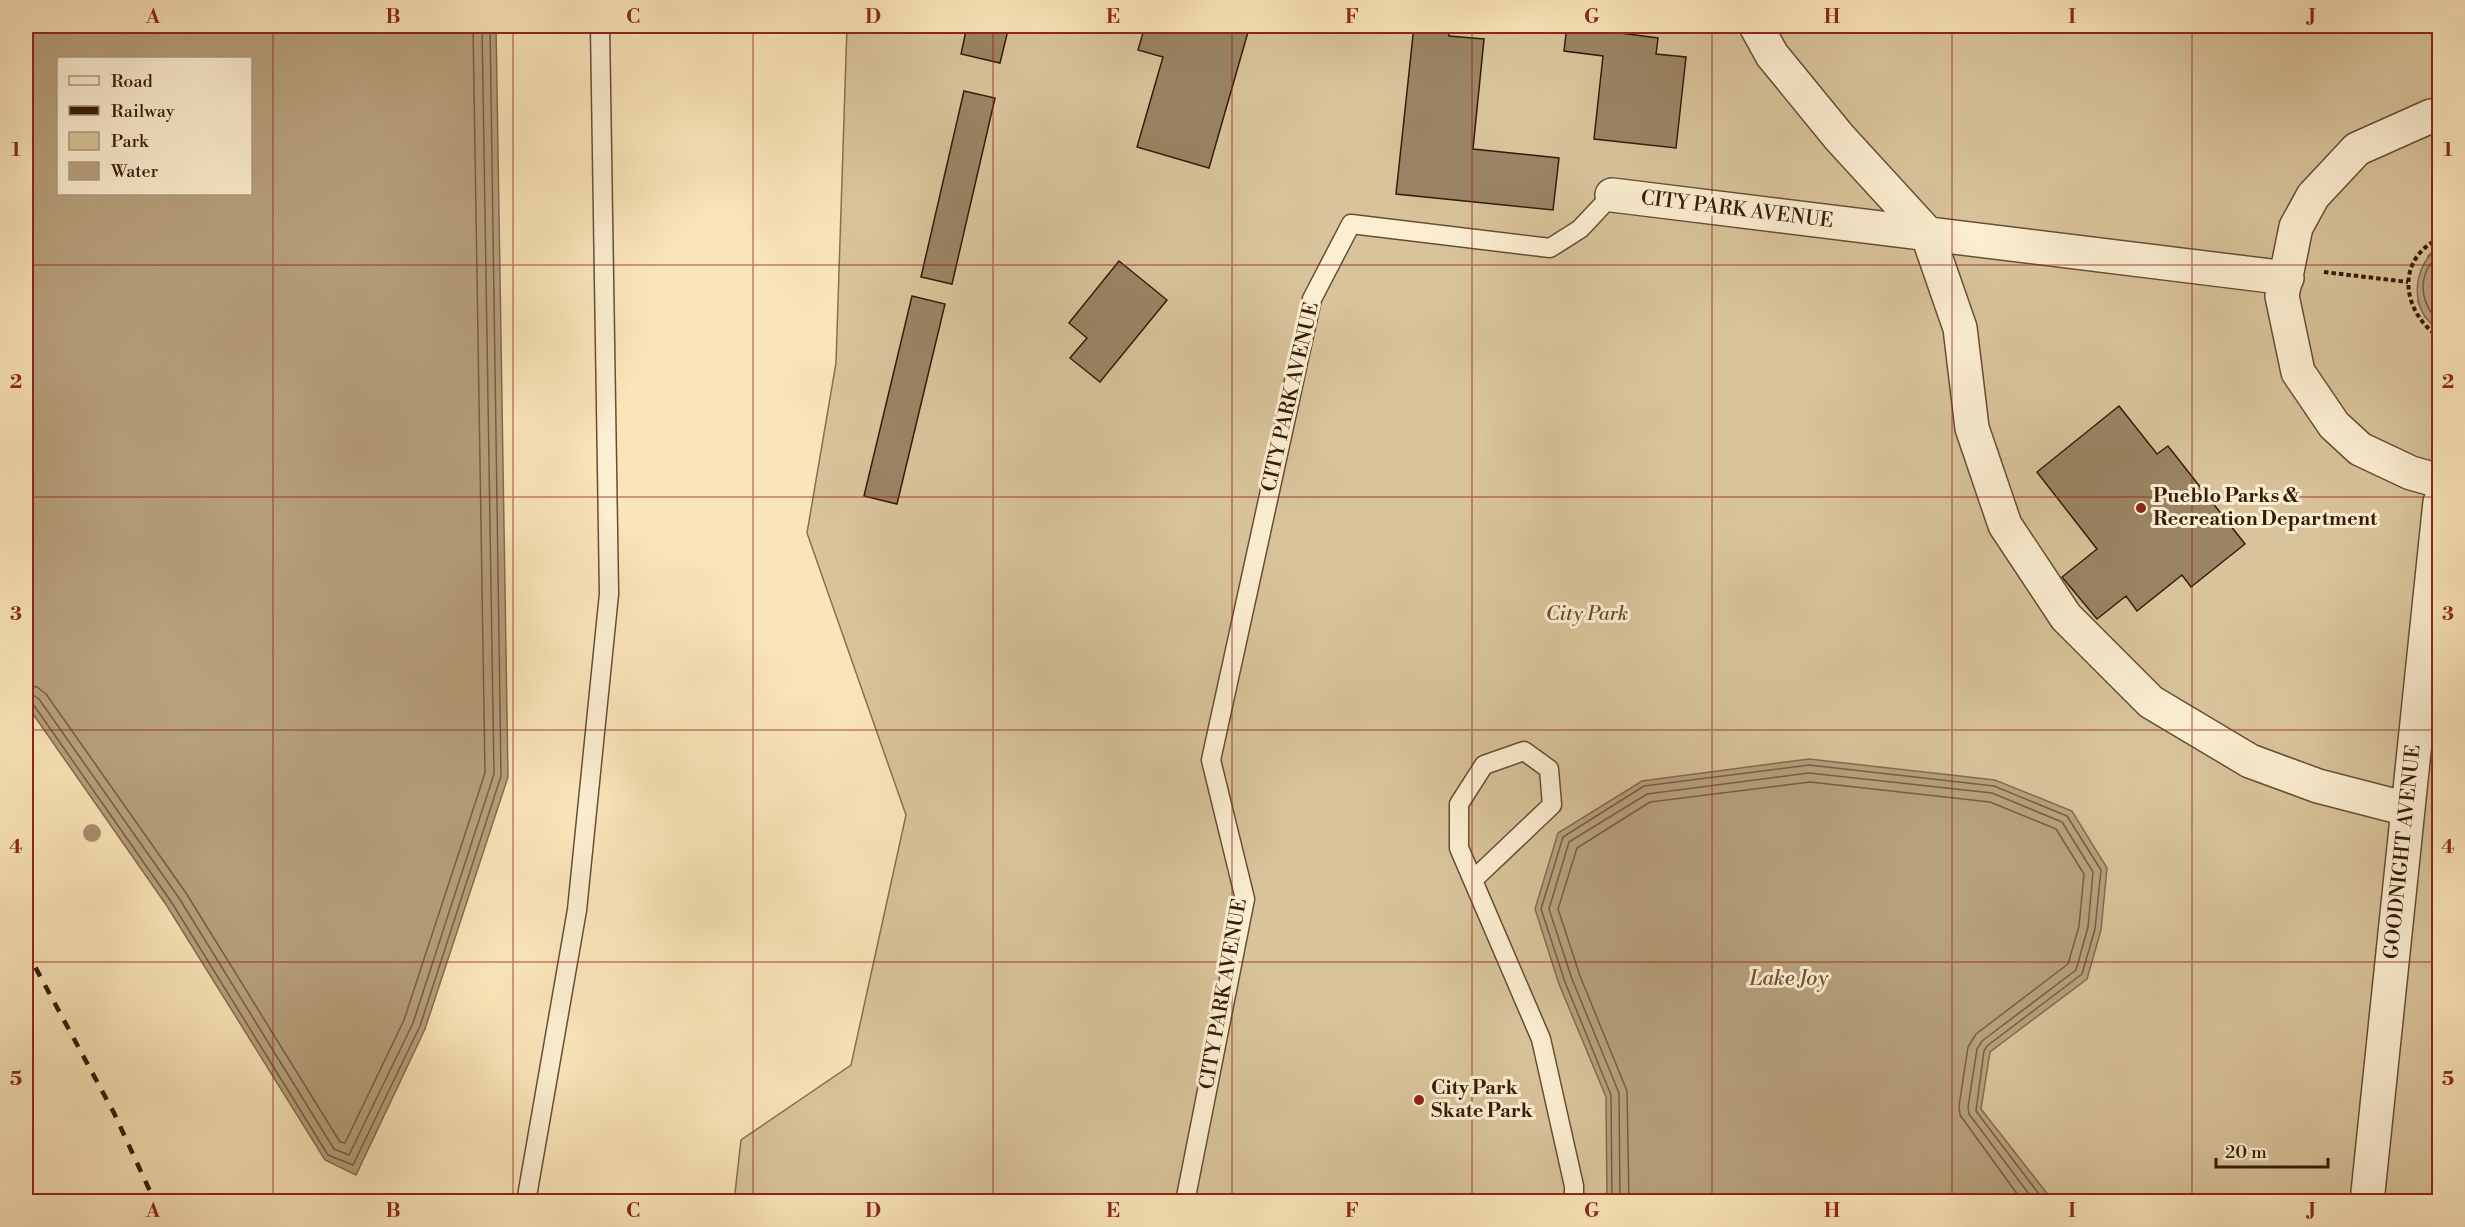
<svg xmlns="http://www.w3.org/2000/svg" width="2465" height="1227" font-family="'Libre Bodoni',serif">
<rect width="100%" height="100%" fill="#fae5b8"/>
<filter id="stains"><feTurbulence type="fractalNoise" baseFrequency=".00333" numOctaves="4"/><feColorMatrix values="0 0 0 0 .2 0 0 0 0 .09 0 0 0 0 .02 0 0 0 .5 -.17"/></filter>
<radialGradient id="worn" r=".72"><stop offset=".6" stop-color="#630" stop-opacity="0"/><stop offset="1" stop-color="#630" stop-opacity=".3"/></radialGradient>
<!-- green -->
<path fill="#d9c39a" stroke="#876f52" stroke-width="1.5" d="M847,26H2439V246L2428,256L2418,302L2425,317L2440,330L2439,1201L734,1202L741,1140L851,1065L906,815L807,533L836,363Z"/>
<!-- water -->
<path fill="#b7a07c" stroke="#836b4e" stroke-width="1.5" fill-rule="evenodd" d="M26,26H496L508,777L425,1029L356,1175L325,1160L167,906L26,704ZM58,58H250V194H58Z
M2439,246V330C2408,308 2412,269 2439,246Z
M1809,759L1995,780L2072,811L2107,868L2101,930L2087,979L1990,1052L1981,1109L2053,1201H1607L1606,1097L1559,984L1535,909L1558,833L1642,781Z"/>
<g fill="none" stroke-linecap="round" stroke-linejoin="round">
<!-- shore -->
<path stroke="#765e42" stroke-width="1.5" d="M2440,254C2416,274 2419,302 2440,323
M26,685L37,687L46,694L186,893L340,1142L345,1143L404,1020L485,773L473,26
M26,694L33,695L39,699L179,898L334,1149L349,1155L413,1023L494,774L482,26
M26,701L33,704L172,903L328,1155L353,1165L420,1026L501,776L490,26
M1612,1202L1611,1095L1565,982L1541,909L1563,837L1644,786L1809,765L1994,786L2067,816L2101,870L2095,929L2082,974L1987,1046L1984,1051L1976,1111L2045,1202
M1620,1202L1619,1093L1572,979L1549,909L1569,842L1647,794L1809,773L1992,793L2062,822L2093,872L2088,927L2076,970L1982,1041L1977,1049L1968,1107L1969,1114L2035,1202
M1629,1202L1627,1091L1580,976L1558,909L1577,848L1650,802L1810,782L1990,802L2056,829L2084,874L2079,926L2068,964L1976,1034L1968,1047L1959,1106L1960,1115L2023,1202"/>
</g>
<!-- building -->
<path fill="#9b8464" stroke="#351b09" stroke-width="1.5" d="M967,26H1009L1000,63L961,54Z
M1145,26H1226L1248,32L1209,168L1137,147L1163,57L1138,50Z
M1414,26H1450L1449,36L1484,39L1473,149L1559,158L1553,210L1396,194Z
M1567,26H1613V32L1658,38L1656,54L1686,57L1676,148L1594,139L1603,56L1564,51Z
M964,91L995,98L952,284L921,277Z
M1119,261L1167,300L1100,382L1070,358L1087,338L1069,323Z
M912,296L945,304L897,504L864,496Z
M2119,406L2157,454L2168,446L2245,544L2191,587L2182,575L2137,611L2126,596L2097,619L2062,577L2097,549L2037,472Z"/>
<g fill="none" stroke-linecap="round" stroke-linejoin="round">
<!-- service casing -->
<g stroke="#664e35" stroke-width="21">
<path id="service" d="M1473,880L1552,805L1549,769L1524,751L1484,765L1459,804V848L1541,1039L1574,1186V1202
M526,1202L577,910L609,594L600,26
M1185,1202L1245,899L1211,760L1312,299L1351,224L1550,248L1580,229L1612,195"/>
</g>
<!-- minor casing -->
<g stroke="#664e35" stroke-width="36">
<path id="minor" d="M1756,26L1772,55L1839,137L1927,233L1960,328L1972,428L2005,525L2066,617L2151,702L2250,761L2318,786L2407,809
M2440,116H2431L2357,149L2313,196L2296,227L2282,296L2298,372L2334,425L2360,449L2411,473L2440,481
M1612,195L2287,278
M2367,1202L2440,502"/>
</g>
<!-- path -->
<path stroke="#351b09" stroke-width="4" stroke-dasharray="4.5 3" stroke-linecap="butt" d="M2440,238C2394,260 2402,312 2440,338
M2324,272L2408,282"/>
<!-- service -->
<use href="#service" stroke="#fceed1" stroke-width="18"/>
<!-- minor -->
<use href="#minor" stroke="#fceed1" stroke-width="33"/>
<!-- rail -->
<path stroke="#351b09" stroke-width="4.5" stroke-dasharray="10 10" stroke-linecap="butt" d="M26,950L114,1113L155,1202"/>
</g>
<!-- trees -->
<circle fill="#a9916f" cx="92" cy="833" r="9"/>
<!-- grid -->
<path fill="none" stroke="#8f2418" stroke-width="1.5" stroke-opacity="0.55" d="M273,26V1202M513,26V1202M753,26V1202M993,26V1202M1232,26V1202M1472,26V1202M1712,26V1202M1952,26V1202M2192,26V1202M26,265H2440M26,497H2440M26,730H2440M26,962H2440"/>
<!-- markers -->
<g fill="#8f2418" stroke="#fceed1" stroke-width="2">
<circle cx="2141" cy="508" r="6"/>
<circle cx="1419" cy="1100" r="6"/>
</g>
<g text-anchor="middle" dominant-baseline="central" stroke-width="6" stroke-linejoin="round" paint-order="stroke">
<!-- street labels -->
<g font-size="20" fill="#351b09" stroke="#fceed1">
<text transform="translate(1737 210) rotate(7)">CITY PARK AVENUE</text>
<text transform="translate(1291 397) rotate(-77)">CITY PARK AVENUE</text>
<text transform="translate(2403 852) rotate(-84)">GOODNIGHT AVENUE</text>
<text transform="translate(1224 994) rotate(-80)">CITY PARK AVENUE</text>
</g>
<!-- poi labels -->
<g font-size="20" font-weight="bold" fill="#351b09" stroke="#fceed1" text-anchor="start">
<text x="2153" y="496">Pueblo Parks &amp;<tspan x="2153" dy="23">Recreation Department</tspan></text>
<text x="1431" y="1088">City Park<tspan x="1431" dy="23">Skate Park</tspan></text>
</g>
<!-- park labels -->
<g font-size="20" font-style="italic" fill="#664d34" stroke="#fceed1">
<text x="1587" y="614">City Park</text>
</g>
<!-- water labels -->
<g font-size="21" font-style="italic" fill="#695037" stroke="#fceed1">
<text x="1789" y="979">Lake Joy</text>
</g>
</g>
<!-- margin -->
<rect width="2465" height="1227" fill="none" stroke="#fae5b8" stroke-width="66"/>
<!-- legend -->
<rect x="57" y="57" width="195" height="138" fill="#fceed1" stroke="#ac9a81" stroke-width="1.5"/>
<rect x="69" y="76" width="30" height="9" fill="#fceed1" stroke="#ac9a81" stroke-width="1.5"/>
<text x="111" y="87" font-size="18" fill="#351b09">Road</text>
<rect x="69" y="106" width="30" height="9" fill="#351b09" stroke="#ac9a81" stroke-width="1.5"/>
<text x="111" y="117" font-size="18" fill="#351b09">Railway</text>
<rect x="69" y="132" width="30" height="18" fill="#d9c39a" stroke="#ac9a81" stroke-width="1.5"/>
<text x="111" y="147" font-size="18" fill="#351b09">Park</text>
<rect x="69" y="162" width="30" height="18" fill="#b7a07c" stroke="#ac9a81" stroke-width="1.5"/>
<text x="111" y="177" font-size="18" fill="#351b09">Water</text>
<!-- scale -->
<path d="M2216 1158v9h112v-9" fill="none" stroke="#351b09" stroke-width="3"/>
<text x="2225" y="1158" font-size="18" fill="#351b09" stroke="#fceed1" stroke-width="4.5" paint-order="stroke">20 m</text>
<rect x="33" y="33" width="2399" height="1161" fill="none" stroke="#8f2418" stroke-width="2"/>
<g font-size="20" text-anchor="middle" font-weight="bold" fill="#8f2418">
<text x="153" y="23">A</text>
<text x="393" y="23">B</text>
<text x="633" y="23">C</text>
<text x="873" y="23">D</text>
<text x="1113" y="23">E</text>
<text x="1352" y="23">F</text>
<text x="1592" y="23">G</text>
<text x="1832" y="23">H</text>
<text x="2072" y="23">I</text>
<text x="2312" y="23">J</text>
<text x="16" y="156">1</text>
<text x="2448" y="156">1</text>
<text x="16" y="388">2</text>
<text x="2448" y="388">2</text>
<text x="16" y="620">3</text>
<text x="2448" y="620">3</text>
<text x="16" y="853">4</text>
<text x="2448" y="853">4</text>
<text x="16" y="1085">5</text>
<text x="2448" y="1085">5</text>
<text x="153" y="1217">A</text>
<text x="393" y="1217">B</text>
<text x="633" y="1217">C</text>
<text x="873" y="1217">D</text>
<text x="1113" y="1217">E</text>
<text x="1352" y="1217">F</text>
<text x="1592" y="1217">G</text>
<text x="1832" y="1217">H</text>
<text x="2072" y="1217">I</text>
<text x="2312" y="1217">J</text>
</g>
<rect width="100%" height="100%" filter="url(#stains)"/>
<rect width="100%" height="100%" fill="url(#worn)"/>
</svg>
